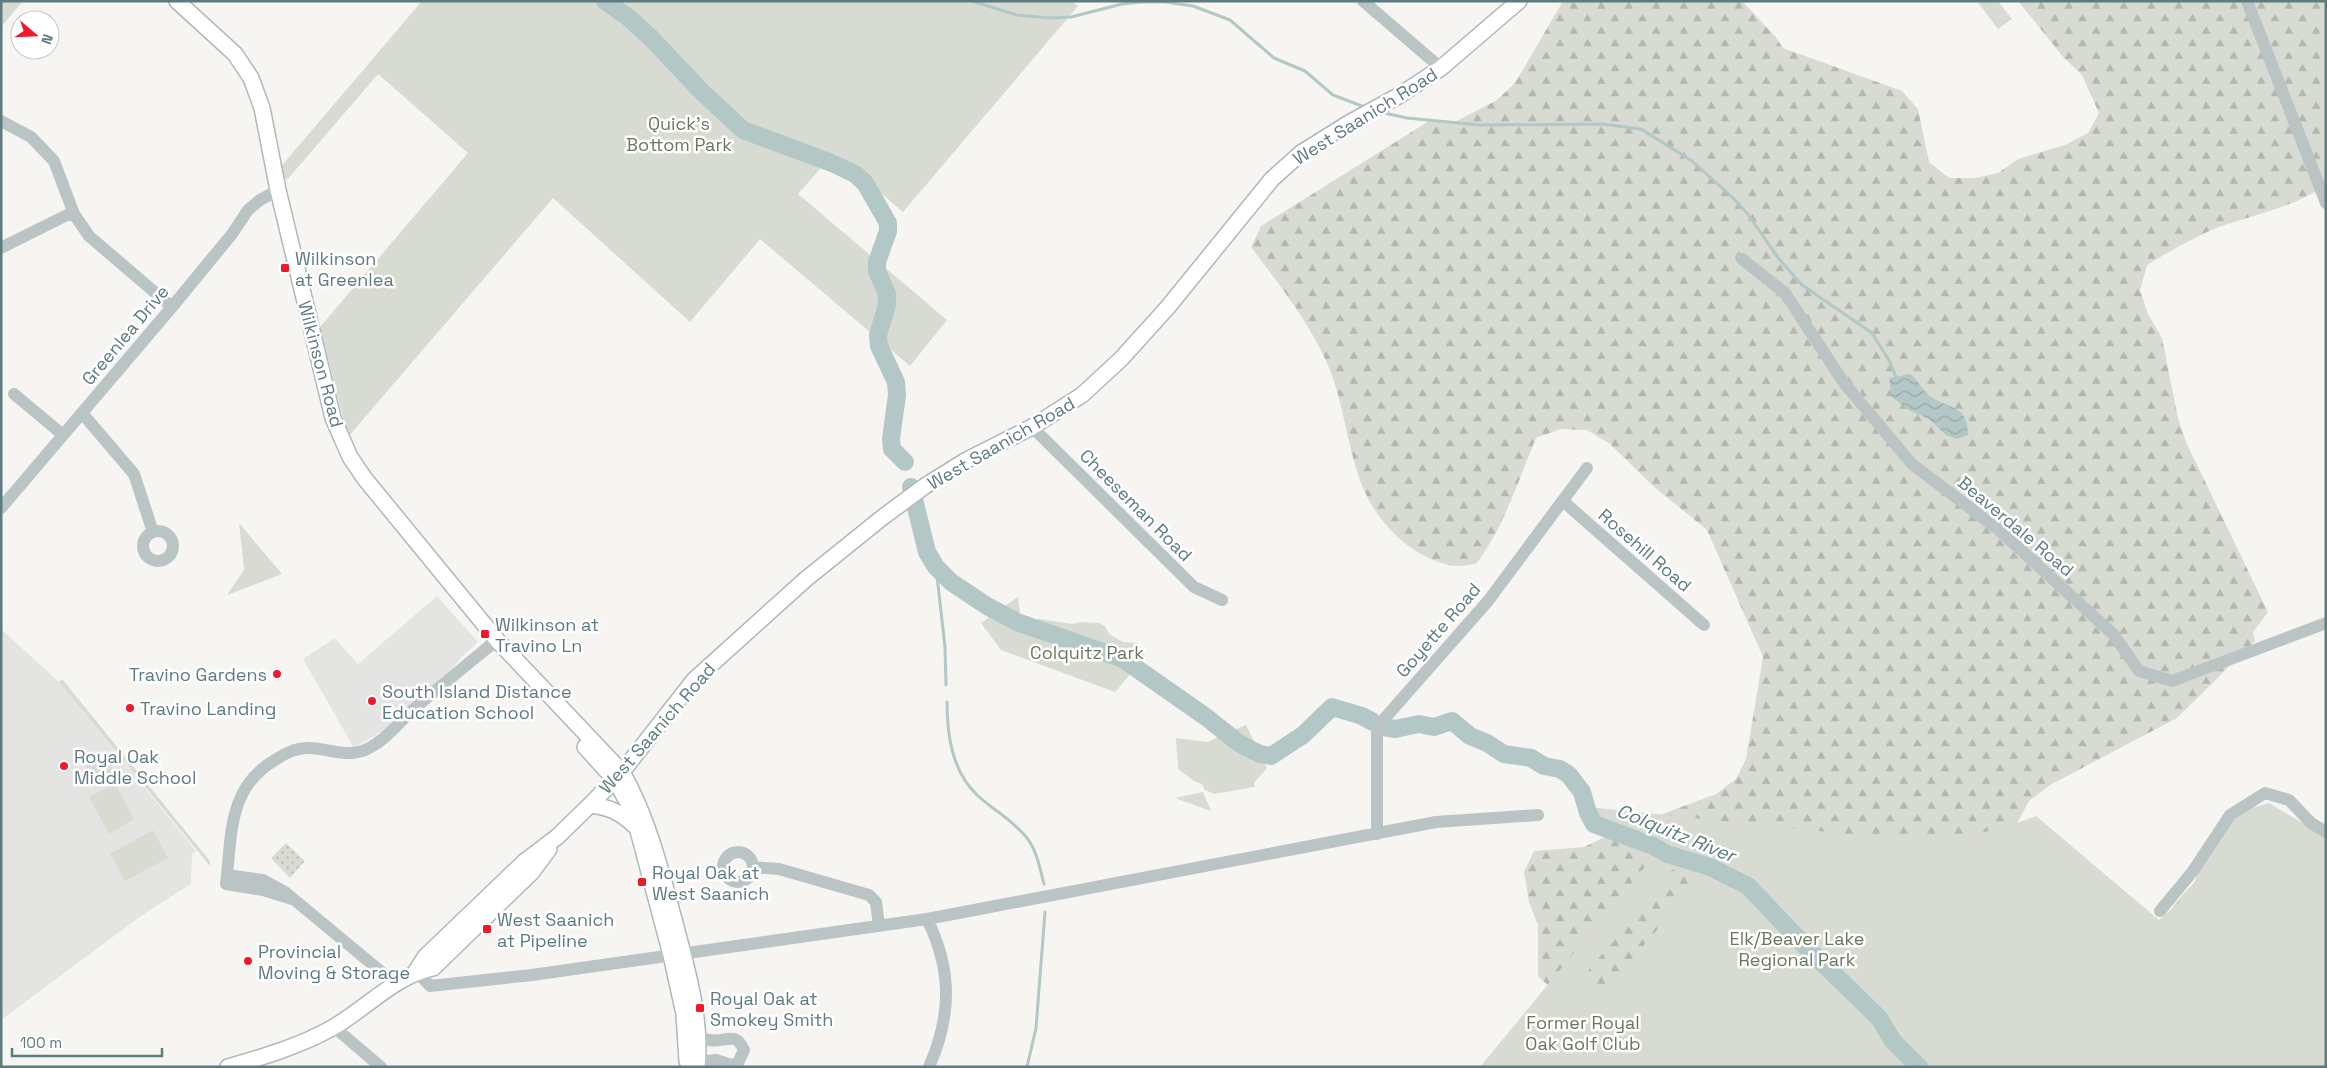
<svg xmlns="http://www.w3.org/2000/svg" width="2327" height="1068" font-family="'Space Grotesk',sans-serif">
<defs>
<pattern id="grass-dots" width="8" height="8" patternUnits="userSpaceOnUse" patternTransform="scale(1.25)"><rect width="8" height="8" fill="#d8dbd1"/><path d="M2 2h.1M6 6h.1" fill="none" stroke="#b2b7af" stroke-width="1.8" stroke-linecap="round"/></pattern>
<pattern id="forest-firs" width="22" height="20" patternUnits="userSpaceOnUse" patternTransform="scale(1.25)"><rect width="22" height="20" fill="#d8dbd1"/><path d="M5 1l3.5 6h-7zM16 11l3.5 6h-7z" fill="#b2b7af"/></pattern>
<pattern id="water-waves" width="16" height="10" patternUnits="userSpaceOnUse" patternTransform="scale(1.25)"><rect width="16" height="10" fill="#b3c7c6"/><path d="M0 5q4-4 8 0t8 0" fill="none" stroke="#95a7a6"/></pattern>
</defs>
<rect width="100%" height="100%" fill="#f6f5f2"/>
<!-- built -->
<path fill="#e4e5e3" d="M437,596L478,642L463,656L450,671L382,731L354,748L303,659L335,638L358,664Z
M1,629L59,682L196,851L192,854L191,884L141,916L1,1020Z"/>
<!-- grass -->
<path fill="url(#grass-dots)" d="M286,843L305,861L290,878L271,858Z"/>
<!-- forest -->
<path fill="url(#forest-firs)" d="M1563,1H1742L1775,36L1783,48L1902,91L1918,109L1929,162L1949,178H1975L1998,173L2018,159L2065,145L2088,133L2099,113L2082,75L2064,58L2018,1H2326V183C2306,204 2247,217 2219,227C2194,237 2170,251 2147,265L2140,290L2148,314L2162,338L2178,418L2186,442L2268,612L2253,632L2255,641L2177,718L2050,785L2029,801L1995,865L1998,890L2012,913L2023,944L2036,968L2056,980L2082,982L2115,975L2129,957L2151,936L2178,900L2205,871L2227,850L2254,833L2280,834L2303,848L2319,867L2326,892V964L2311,1004L2281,1067H2183L2128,1010L2106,997L2080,998L2054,992L2031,1003L1997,1014L1969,1067H1635L1538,976V925L1529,902L1524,872L1534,851L1584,847L1607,836H1628L1639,826L1660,815L1716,794L1736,779L1746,759L1763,657L1707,530L1653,486L1610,444L1587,430L1561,429L1536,438C1518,481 1504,527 1476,564C1468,565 1457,567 1449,565C1405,555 1369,514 1357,471C1347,440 1343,406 1332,375C1314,328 1281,287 1251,247L1261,226L1429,121L1453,123L1497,100L1515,83Z"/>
<!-- park -->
<path fill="#d8dbd1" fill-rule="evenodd" d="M3,1H23L1,27V3Z
M422,1H1072L1078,6L903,212L834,153L798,194L947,320L910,366L760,239L690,322L553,198L348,437L320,327L468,153L378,74L287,180L278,170Z
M1977,1H1998L2012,19L1998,29Z
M239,523L282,574L227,595L244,570Z
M1018,597L1021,622L1040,619L1072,624L1080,622L1099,623L1105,626L1109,634L1123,642L1138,643L1145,657L1115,692L1001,650L981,623Z
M62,679L210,861V866L59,682Z
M1246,725L1267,768L1254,783L1255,787L1214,794L1205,790L1202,784L1194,781L1178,769L1176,738L1207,742Z
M90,752L114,759L107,784L93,780L95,774L85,771Z
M115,783L134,819L109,834L89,797Z
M1203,792L1211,811L1175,798Z
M2269,803L2314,830L2326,832V1067H1480L1653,857L1621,844L1595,827L1589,807L1903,840C1950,841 1993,833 2036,816L2159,920L2189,894L2215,836L2237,812ZM1678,863L1708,869L1603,994L1583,977Z
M153,830L168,858L125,881L110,854Z"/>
<!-- water -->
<path fill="url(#water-waves)" d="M1910,374C1918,380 1923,391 1931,397C1948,409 1968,404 1968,435L1957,439L1946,435L1929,419L1909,410L1892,397L1889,378Z"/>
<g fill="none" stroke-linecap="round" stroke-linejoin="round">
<!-- stream -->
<path stroke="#b3c7c6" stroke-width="3" d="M972,1L1017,15L1050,18L1071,17L1122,4L1141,2H1165L1193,6L1230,20L1274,58L1305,71L1333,95L1367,108
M1380,112L1407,118L1480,125L1602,124L1641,129L1692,161L1732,197L1747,213L1779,259L1802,285L1872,333L1890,362L1896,377
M936,567L945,647L946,685
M947,702C947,735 952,771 977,795C993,810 1013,820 1027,838C1037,851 1040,869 1044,884
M1027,1067L1036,1028L1045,912"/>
<!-- river -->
<path stroke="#b3c7c6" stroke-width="18" d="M605,1L629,18L652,39L701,91L743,130L832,163L855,174L865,183L888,223V231L877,262V271L887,294V305L878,335L879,346L896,382L897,395L891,439L892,449L905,462
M911,487L927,552L936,567L951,582L987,606L1017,622L1123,659L1206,717L1240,744L1260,754L1271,756L1303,735L1332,707L1362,716L1373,722
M1383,727L1395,729L1419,724L1434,727L1452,721L1470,736L1487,743L1504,754L1531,758L1544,766L1560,769L1569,775L1582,792L1588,813L1594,824L1653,846L1667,854L1710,867L1748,886L1805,946L1879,1018L1893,1041L1919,1067"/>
<!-- major casing -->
<g stroke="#afb8ba" stroke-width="18">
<path id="major" d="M177,1L235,54L251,78L262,108L278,190L333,418L350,457L365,479L497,640L622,772C649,820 661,871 675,923C687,969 702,1019 697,1067
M585,747L615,780L628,803L636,823L671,955L684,1014L687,1061
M590,805C609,807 620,812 635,826
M416,971L425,957L524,862L557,837L590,805L622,772L694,680L806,579L883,517L925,486L965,461L1032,427L1082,395L1121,359L1168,307L1272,179L1301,153L1349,123L1400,95L1441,68L1519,1
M228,1067C263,1057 300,1046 332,1028C366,1009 394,976 433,968L532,872L549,849"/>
</g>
<!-- minor -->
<path stroke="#bbc4c5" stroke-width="12" d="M1363,1L1441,68
M2247,1L2326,203
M1,121L31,137L54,161L74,214L89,236L172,307
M1,248L67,215L74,214
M1742,259L1785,293L1844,383L1912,464L1999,530L2113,634L2139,671L2172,681L2326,623
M14,394L63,435
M82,413L134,474L153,532
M1032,427L1194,587L1222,600
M1564,502L1704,625
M1,508L172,307L232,234L248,210L260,200L278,190
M143 546a15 15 0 1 1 30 0a15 15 0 1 1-30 0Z
M1377,834V731L1385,718L1488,601L1587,468
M723 867a15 15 0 1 1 30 0a15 15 0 1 1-30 0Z
M753,867L779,869L869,895L876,902L879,926
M227,875L263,880L285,892L396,984
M292,899L263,890L226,884C232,836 227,788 275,760C285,753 297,747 310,748C331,749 349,759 369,748C387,739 400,721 415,708C442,685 469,663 497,640
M2160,911L2193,871L2230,815L2265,793L2289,800L2311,823L2326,832
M927,919C952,969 952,1015 929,1067
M416,971L430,986L532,975L927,919L1436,822L1538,815
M334,1027L381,1067
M697,1062L716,1060L731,1065L738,1063L744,1050C735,1030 726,1043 710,1040C706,1040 701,1038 698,1037"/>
<!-- major -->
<use href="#major" stroke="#fff" stroke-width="15"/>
</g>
<!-- markers -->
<g fill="#f01829" stroke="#fff" stroke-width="2">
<rect x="280" y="263" width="10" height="10" rx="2.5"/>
<rect x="480" y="629" width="10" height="10" rx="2.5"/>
<circle cx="277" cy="674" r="5"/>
<circle cx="372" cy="701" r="5"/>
<circle cx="130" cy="708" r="5"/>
<circle cx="64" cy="766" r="5"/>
<rect x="637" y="877" width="10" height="10" rx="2.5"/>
<rect x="482" y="924" width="10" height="10" rx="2.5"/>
<circle cx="248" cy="961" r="5"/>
<rect x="695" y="1003" width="10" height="10" rx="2.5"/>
</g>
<g text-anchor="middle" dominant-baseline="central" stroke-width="5" stroke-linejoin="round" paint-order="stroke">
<!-- street labels -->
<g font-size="18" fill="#5e7b80" stroke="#fff">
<text transform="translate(1365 116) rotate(-32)">West Saanich Road</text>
<text transform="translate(125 335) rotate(-50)">Greenlea Drive</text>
<text transform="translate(321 364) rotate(75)">Wilkinson Road</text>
<text transform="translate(1001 443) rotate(-30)">West Saanich Road</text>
<text transform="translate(1136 505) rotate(45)">Cheeseman Road</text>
<text transform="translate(2016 526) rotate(40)">Beaverdale Road</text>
<text transform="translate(1645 550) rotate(41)">Rosehill Road</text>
<text transform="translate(1438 630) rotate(-49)">Goyette Road</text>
<text transform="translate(657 728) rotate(-49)">West Saanich Road</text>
</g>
<!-- park labels -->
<g font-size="18" fill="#6a775e" stroke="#fff">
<text x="679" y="123">Quick's<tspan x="679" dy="21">Bottom Park</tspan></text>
<text x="1087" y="652">Colquitz Park</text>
<text x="1797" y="938">Elk/Beaver Lake<tspan x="1797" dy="21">Regional Park</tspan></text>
<text x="1583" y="1022">Former Royal<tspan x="1583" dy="21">Oak Golf Club</tspan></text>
</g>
<!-- poi labels -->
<g font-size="18" fill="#5e7b80" stroke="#fff" text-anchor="start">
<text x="295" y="258">Wilkinson<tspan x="295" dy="21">at Greenlea</tspan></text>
<text x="495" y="624">Wilkinson at<tspan x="495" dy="21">Travino Ln</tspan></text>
<text x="267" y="674" text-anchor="end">Travino Gardens</text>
<text x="382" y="691">South Island Distance<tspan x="382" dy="21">Education School</tspan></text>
<text x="140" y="708">Travino Landing</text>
<text x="74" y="756">Royal Oak<tspan x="74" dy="21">Middle School</tspan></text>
<text x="652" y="872">Royal Oak at<tspan x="652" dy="21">West Saanich</tspan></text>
<text x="497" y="919">West Saanich<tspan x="497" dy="21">at Pipeline</tspan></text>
<text x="258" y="951">Provincial<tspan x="258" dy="21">Moving &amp; Storage</tspan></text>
<text x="710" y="998">Royal Oak at<tspan x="710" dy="21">Smokey Smith</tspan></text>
</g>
<!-- water labels -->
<g font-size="19" font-style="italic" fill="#597c7a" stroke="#fff">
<text transform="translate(1676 833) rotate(22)">Colquitz River</text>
</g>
</g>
<!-- border -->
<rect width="2327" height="1068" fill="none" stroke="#5e7b80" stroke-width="5"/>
<!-- north arrow -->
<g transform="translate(35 35) rotate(109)"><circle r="24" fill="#ffffff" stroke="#bfcacc"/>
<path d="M0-4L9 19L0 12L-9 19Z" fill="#f01829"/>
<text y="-8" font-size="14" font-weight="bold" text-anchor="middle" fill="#5e7b80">N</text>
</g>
<!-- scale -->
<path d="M12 1048v8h150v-8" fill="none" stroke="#5e7b80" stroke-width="2.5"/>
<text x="20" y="1048" font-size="15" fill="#5e7b80" stroke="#ffffff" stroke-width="4" paint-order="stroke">100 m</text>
</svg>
